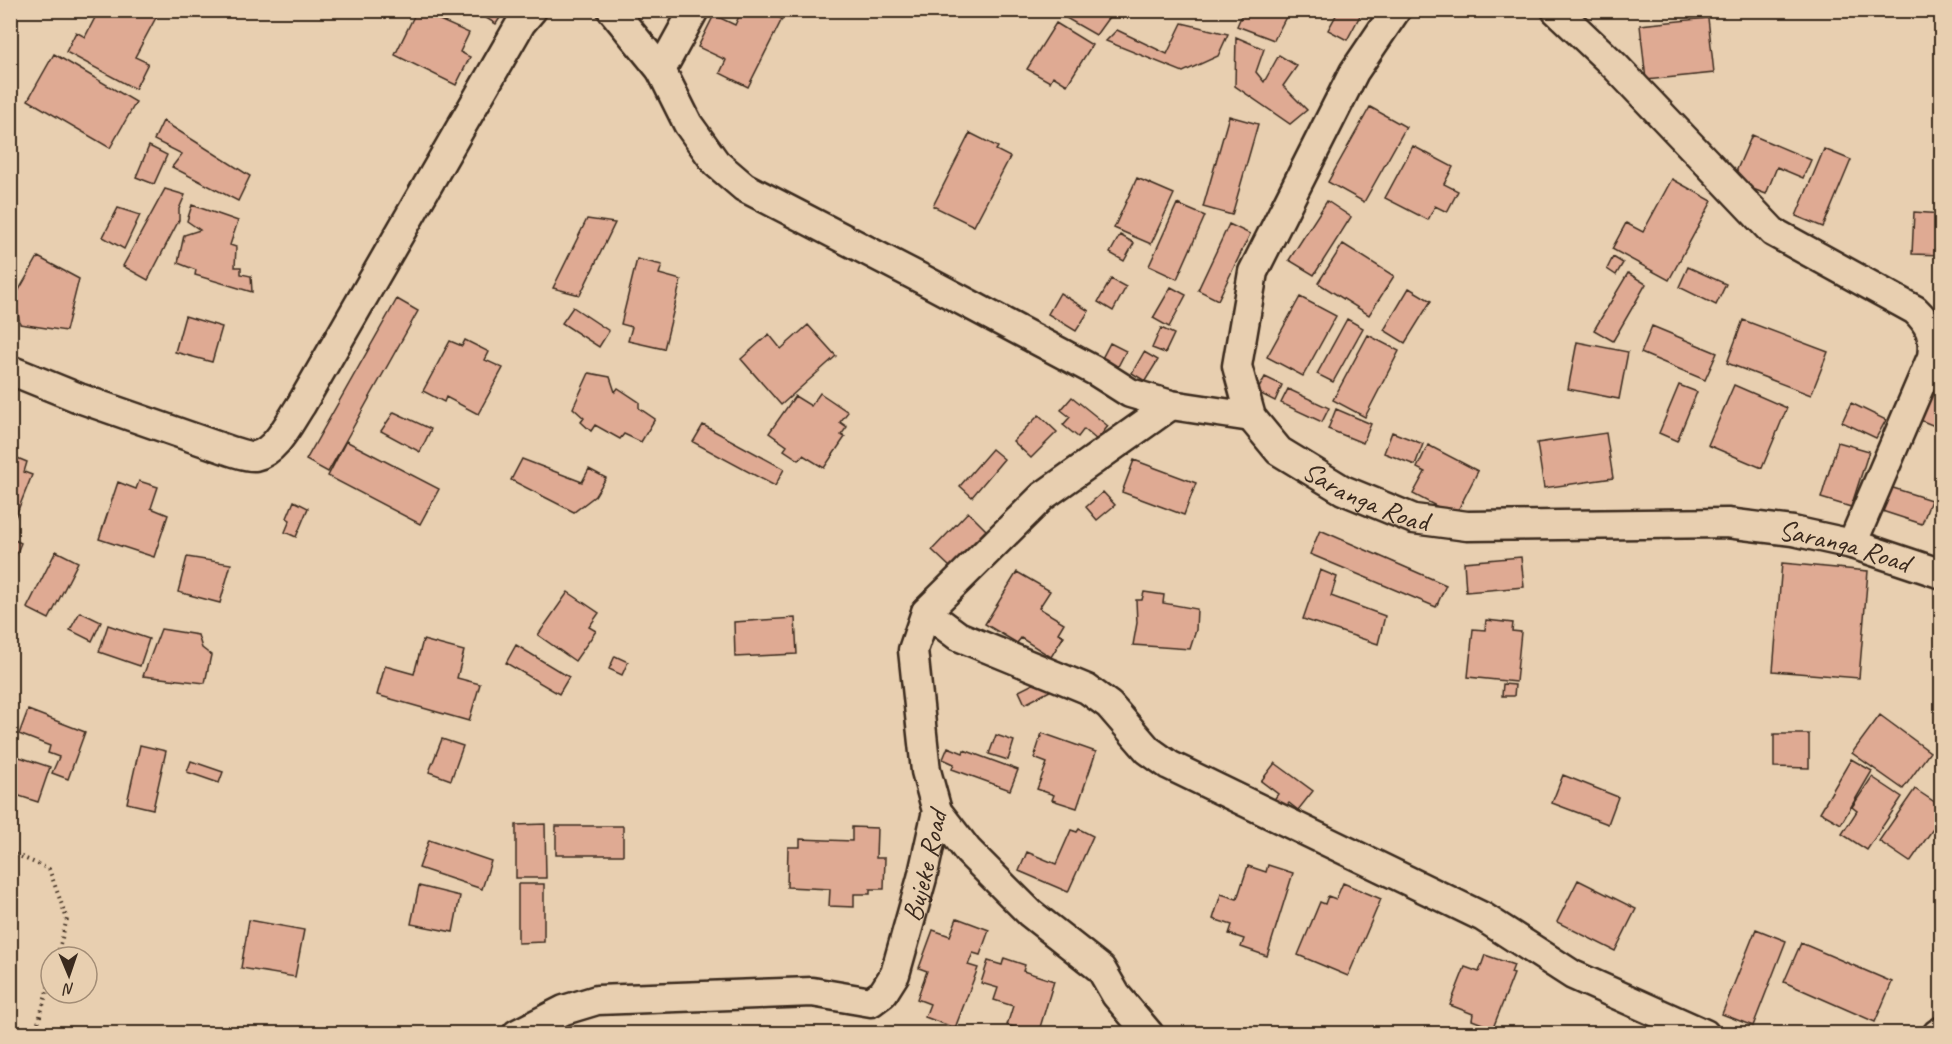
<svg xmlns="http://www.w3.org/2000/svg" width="1952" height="1044" font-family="Caveat,sans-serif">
<rect width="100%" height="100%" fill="#e8cfb0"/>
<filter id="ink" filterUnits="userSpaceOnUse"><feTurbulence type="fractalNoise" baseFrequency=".0167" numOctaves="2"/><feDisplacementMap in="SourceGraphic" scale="12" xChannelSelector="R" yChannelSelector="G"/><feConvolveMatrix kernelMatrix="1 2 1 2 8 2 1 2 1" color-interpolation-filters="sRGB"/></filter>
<g filter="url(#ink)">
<!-- building -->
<path fill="#dfaa93" stroke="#3b2a1e" stroke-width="1.5" d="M99,10H160L135,57L148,63L135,89L66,52L76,32L85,37Z
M417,10L469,33L460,52L470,57L456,85L395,55Z
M473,10H505L496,24Z
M742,10H765L782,19L748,87L720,73L726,60L698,47L714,15L735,25Z
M1052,10H1114L1096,35Z
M1244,10H1297L1287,15L1274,40L1237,26Z
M1339,10H1363L1347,40L1328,30Z
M1708,18L1714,73L1646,80L1640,25Z
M1056,23L1092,45L1067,85L1053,76L1050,82L1027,69Z
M1182,23L1228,34L1218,56L1183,72L1106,41L1117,30L1167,54Z
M1236,37L1264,49L1256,72L1264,82L1279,55L1297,66L1283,86L1307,110L1290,124L1235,86Z
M54,54L136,102L110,148L28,100Z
M1370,107L1406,127L1364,202L1328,182Z
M1229,116L1258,124L1232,215L1203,207Z
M163,121L250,176L238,201L172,167L182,154L154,140Z
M970,133L998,147L996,150L1010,157L974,226L933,206Z
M1752,135L1811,160L1803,178L1777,167L1766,194L1732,181Z
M149,146L167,155L154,184L136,177Z
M1413,146L1453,167L1444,184L1458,191L1447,212L1435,206L1428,220L1385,198Z
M1824,149L1851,160L1823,227L1796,216Z
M1137,178L1174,194L1151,244L1114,228Z
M1672,179L1712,201L1669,280L1612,249L1626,223L1643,232Z
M165,189L185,195L179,209V220L148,280L123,266Z
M1327,201L1351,217L1314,275L1289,260Z
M1177,204L1205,216L1177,279L1149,266Z
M192,205L238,221L230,245L236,247L235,267H241V274L251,276L252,292L195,275L196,270L178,263L184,235L200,230L187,221Z
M118,208L140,215L124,249L103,237Z
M1914,212L1942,214V255L1912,254Z
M587,219L615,223L580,295L553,288Z
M1229,224L1250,234L1218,300L1198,290Z
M1120,235L1134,243L1124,261L1110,253Z
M1343,244L1394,276L1369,315L1318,283Z
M38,257L79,279L66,331L20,324L15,297Z
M1613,257L1623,263L1616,275L1607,269Z
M637,259L662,265L659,274L681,280L664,349L628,341L632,327L621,324Z
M1688,267L1726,284L1716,305L1679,287Z
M1628,273L1646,284L1613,341L1594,330Z
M1111,279L1126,287L1113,311L1098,302Z
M1171,287L1186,295L1169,327L1153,318Z
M1409,288L1431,301L1405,343L1384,330Z
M1060,293L1089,311L1076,331L1048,314Z
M1300,297L1336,316L1303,376L1267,357Z
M397,299L418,311L328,472L306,460Z
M573,307L609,331L599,347L562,323Z
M185,316L222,327L212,362L175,352Z
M1347,319L1363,328L1333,382L1317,374Z
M1743,320L1828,352L1811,395L1727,363Z
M808,325L836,356L781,405L741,359L769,334L781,349Z
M1652,326L1717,353L1705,380L1641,353Z
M1161,328L1174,334L1165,353L1152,348Z
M1368,335L1399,351L1365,417L1333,400Z
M465,340L489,352L485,360L503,368L478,414L446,397L444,402L423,391L450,341L462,346Z
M1577,342L1628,352L1619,399L1568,389Z
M1110,343L1126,351L1114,374L1098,366Z
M1144,352L1158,360L1145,381L1132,373Z
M589,373L610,377L615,392L618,388L639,402V408L655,419L641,442L624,434L620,439L595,425L591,431L581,422L584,418L573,408Z
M1265,377L1282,385L1275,401L1257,392Z
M1934,383L1942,386V429L1920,420Z
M1679,385L1697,392L1677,441L1659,433Z
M1734,385L1787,408L1762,468L1708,445Z
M1288,389L1329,408L1322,422L1281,403Z
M820,393L848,412L840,422L847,427L841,435L845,437L824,468L803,455L799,460L784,450L787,446L769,433L795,396L811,406Z
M1072,397L1108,426L1097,440L1084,429L1078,437L1063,425L1070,417L1061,410Z
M1851,403L1886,420L1876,438L1842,422Z
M1336,409L1371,424L1363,443L1328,429Z
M394,412L431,429L420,452L381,431Z
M1039,415L1057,432L1031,458L1013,441Z
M703,425L784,469L775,486L693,442Z
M1392,432L1423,444L1415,465L1384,453Z
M1606,433L1613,478L1544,488L1537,443Z
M346,441L439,489L420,524L328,476Z
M1838,442L1869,451L1851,507L1821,498Z
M1428,445L1478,471L1455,516L1413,494L1425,472L1417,468Z
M992,449L1004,459L972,497L960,486Z
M10,455L27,462L24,472L32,475L10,530Z
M522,459L582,482L589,469L606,478L595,496L574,512L511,480Z
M1134,460L1196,483L1184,515L1122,492Z
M139,481L158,487L151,508L168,515L154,557L99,539L118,482L136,489Z
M1890,487L1931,500L1922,524L1882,511Z
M1103,492L1115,505L1097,520L1086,507Z
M294,501L308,508L296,537L285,532L290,520L287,518Z
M968,512L986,530L950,567L932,550Z
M1320,530L1446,585L1436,607L1310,554Z
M10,538L21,543L10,569Z
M56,551L78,562L49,619L27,608Z
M187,557L231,564L220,603L178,592Z
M1521,557L1524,587L1466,592L1464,562Z
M1782,563L1868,571L1859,678L1773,671Z
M1320,570L1337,577L1331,596L1385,616L1378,644L1303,619Z
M1017,572L1050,591L1039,608L1064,623L1058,633L1064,636L1051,657L1021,638L1017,643L985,624Z
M568,592L599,613L589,627L596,631L575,661L538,635Z
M1144,592L1164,595L1163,603L1197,609L1196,630L1190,649L1133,645L1137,623L1136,600H1142Z
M80,612L101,622L92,641L70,630Z
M795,618L797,654L735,657L734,622Z
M1486,620L1513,623L1512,631L1521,632L1516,682L1468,677L1473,629L1485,630Z
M108,625L149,639L140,666L99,652Z
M161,629L198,635L202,648L211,655L205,683L143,676Z
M423,640L464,651L457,678L480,684L469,721L377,695L385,666L414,674Z
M516,645L569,677L559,694L506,663Z
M615,656L628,662L622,675L609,669Z
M1043,679L1050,691L1025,704L1019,691Z
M1503,684L1515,685L1514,696H1502Z
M28,710L85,732L68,779L52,773L59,757L48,753L50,746L19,734Z
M1880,715L1930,752L1903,789L1852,753Z
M1042,733L1096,752L1077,808L1052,800L1054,795L1037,789L1047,763L1034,758Z
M1774,734H1809V768L1774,767Z
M996,735L1014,741L1008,760L989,754Z
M442,739L463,746L451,780L429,772Z
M140,745L166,751L153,809L127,803Z
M948,747L963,753L964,750L1018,770L1010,790L952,769L954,764L943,759Z
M10,754L50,767L38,802L10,793Z
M1851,759L1872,771L1841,824L1820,812Z
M191,761L223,772L219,783L187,772Z
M1275,763L1313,791L1298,810L1289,803L1284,809L1273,801L1278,794L1261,781Z
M1563,775L1618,797L1608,824L1552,803Z
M1872,777L1902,797L1867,850L1842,834L1857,811L1852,807Z
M1915,789L1942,807V816L1910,862L1879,841Z
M545,824L546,878H516V825Z
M556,826H623V855H556Z
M852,827L877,828L876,858H885L884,889H870V894H854V907L829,906L830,889L787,887L788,847H800V839L852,841Z
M1079,829L1093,836L1068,892L1019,871L1027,852L1056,864L1071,830L1077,832Z
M429,840L491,861L482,889L419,868Z
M1268,865L1293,873L1267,956L1241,947L1244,939L1229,934L1232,925L1213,919L1221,894L1237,899L1248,866L1266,872Z
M1578,880L1636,909L1615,951L1557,922Z
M1343,883L1381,899L1348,976L1298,955L1320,902L1325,904L1328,896L1336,899Z
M518,884H544V942L518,943Z
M419,886L460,896L453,932L411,924Z
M957,918L989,930L980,955L973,953L968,965L978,968L955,1028L925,1017L930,1004L917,999L927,971L919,968L933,930L950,936Z
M249,920L304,930L295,977L241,968Z
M1756,929L1786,941L1753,1026L1722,1014Z
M1801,943L1892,982L1875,1022L1784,982Z
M1485,955L1514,965L1511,973L1514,974L1493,1028L1472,1020L1473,1014L1450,1005L1465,967L1479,972Z
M1004,958L1025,965L1023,971L1054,981L1038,1034L1007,1025L1013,1006L994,1000L998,988L981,983L988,961L1002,965Z"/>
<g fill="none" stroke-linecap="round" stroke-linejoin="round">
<!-- minor casing -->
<g stroke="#3b2a1e" stroke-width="33">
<g id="minor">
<path d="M612,10L661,70L688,124L716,163L744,187L922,279L1097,372L1130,393L1171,405L1251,417"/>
<path id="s1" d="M1396,10L1354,72L1253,272L1237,366L1251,417L1279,451L1343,490L1414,519L1467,526L1727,523L1793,531L1852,544L1942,574"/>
<path d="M1556,10L1616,67L1773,232L1915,310C1930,324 1935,337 1932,357L1852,544"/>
<path d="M661,70L694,10"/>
<path d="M10,370L79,398L231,451C238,453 249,457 255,456C276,452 290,421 301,405L521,23L532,10"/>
<path d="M926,612L958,636L1087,689L1109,705L1148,750L1169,765L1483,917L1573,975L1705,1034"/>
<path d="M937,811L968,851L1030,913L1101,969L1116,995L1149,1034"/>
<path id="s2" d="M517,1034L564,1010L597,1000L812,992L871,1002L883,993L895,974L922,878L937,811L926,771L913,650L926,612L1043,496L1171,405"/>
<path d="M1937,1034L1942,1031"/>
</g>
</g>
<!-- path -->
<path stroke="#3b2a1e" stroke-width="4" stroke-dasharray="1.5 4.5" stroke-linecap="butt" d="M10,852L49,869L67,919L57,957
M35,1034L51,977"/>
<!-- minor -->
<use href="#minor" stroke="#e8cfb0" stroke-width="28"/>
</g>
</g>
<g text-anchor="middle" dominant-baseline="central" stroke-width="4.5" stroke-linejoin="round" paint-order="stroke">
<!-- street labels -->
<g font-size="28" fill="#3b2a1e" stroke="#e8cfb0">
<text stroke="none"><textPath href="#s1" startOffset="590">Saranga Road</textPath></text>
<text stroke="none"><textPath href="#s1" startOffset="1076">Saranga Road</textPath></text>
<text stroke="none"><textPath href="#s2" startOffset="512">Bujeke Road</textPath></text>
</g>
</g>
<!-- margin -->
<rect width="1952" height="1044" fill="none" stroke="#e8cfb0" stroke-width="36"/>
<rect x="18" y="18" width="1916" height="1008" fill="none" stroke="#3b2a1e" stroke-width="2" filter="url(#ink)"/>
<!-- north arrow -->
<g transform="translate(69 975) rotate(178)"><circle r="28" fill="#e8cfb0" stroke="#a38d76" stroke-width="1.5"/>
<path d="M0-4.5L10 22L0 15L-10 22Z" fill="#3b2a1e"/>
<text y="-9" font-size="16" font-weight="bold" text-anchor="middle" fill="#3b2a1e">N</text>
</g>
</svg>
